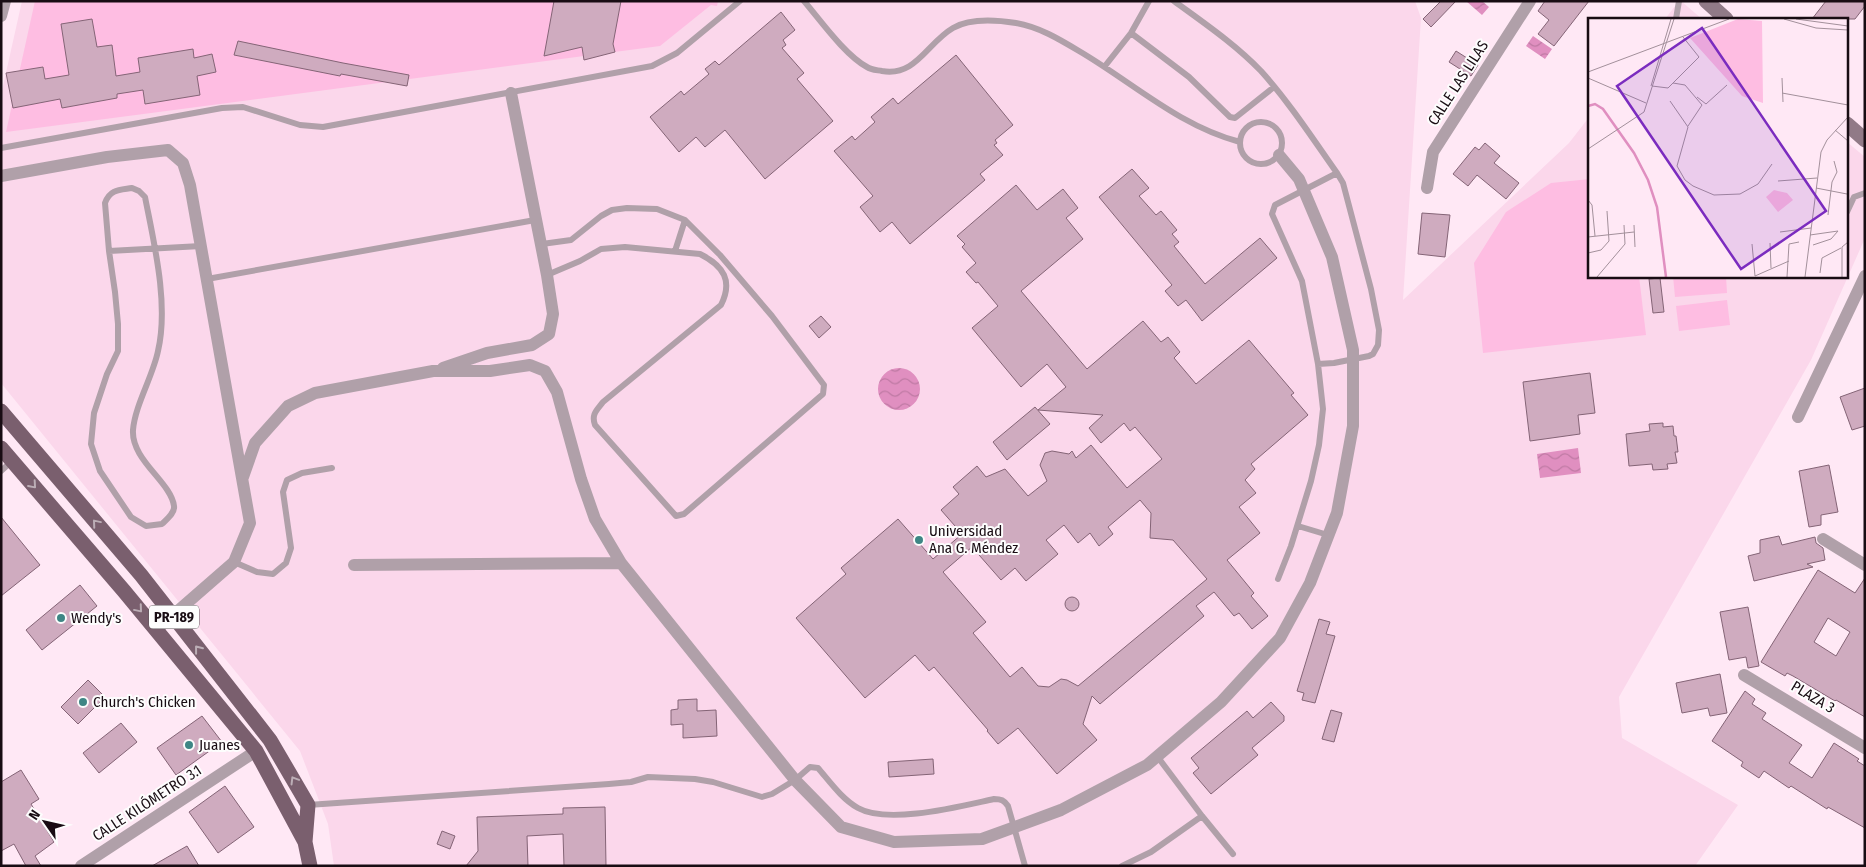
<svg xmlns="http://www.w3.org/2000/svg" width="1866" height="867" font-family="'Fira Sans Condensed',sans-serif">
<defs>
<pattern id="water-waves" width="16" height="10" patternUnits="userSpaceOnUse" patternTransform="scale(1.25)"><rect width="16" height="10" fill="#e08fc0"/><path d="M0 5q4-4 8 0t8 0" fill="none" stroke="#bf7aa4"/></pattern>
</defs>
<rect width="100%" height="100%" fill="#ffe8f5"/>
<!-- built -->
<path fill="#fbd7eb" d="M22,1H1415L1421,18L1403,300L1569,143L1590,116V276H1847V142L1865,157V238L1811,360L1619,697L1622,738L1738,805L1695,866H334L328,824L300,751L1,383V95Z
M1679,1H1681L1702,19H1665Z"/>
<!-- grass -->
<path fill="#febde2" d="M35,1H718L717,6L711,5L660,46L6,132Z
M1590,179V276H1639L1646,335L1483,353L1474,263L1506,212L1551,183Z
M1673,276H1726L1727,293L1675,297Z
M1727,300L1730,325L1679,331L1676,306Z"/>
<!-- water -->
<path fill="url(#water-waves)" d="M1466,1H1482L1489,7L1482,15Z
M1533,36L1552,49L1545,59L1526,46Z
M878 389a21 21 0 1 1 42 0a21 21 0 1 1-42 0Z
M1578,448L1581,473L1540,478L1537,454Z"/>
<!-- building -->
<path fill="#cfabbf" stroke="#846476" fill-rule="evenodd" d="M554,1H621L613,44L615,52L584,60L582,47L544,56Z
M1441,1H1456L1431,27L1423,19Z
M1545,1H1589L1554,46L1538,34L1549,20L1538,11Z
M1826,1H1865V6L1855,19H1812Z
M781,12L795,30L783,40L786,45L782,48L804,73L797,79L833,121L765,179L725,130L705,147L696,137L679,152L650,117L681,91L684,95L709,74L705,69L715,61L719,65Z
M92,19L97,47L112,45L116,76L140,72L138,58L193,49L194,58L212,54L216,72L197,76L200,95L145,104L143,90L117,94V98L62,108L60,99L13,108L6,73L43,67L45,79L69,75L61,24Z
M238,41L343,63L409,75L407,86L341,74L340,76L234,55Z
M1456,51L1478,65L1471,76L1449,62Z
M956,55L1013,125L995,140L997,143L994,145L1003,155L980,174L985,180L910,244L892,222L880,232L860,207L873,196L834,151L852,136L855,140L875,122L871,117L893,98L898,104Z
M1485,143L1500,156L1494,163L1519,183L1506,199L1477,175L1468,186L1453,174L1475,147L1479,150Z
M1132,169L1149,188L1139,196L1156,215L1161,211L1177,230L1172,234L1179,242L1174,246L1205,284L1260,238L1277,258L1202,321L1186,300L1178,306L1165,291L1172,285L1099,197Z
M1016,185L1037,210L1063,189L1078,208L1066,218L1083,239L1021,291L1087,369L1143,321L1161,342L1168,337L1180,352L1174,358L1196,384L1249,340L1294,393L1291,395L1308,415L1251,464L1255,469L1245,480L1256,493L1239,507L1260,533L1227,560L1254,593L1251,596L1268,616L1252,629L1239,613L1234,616L1214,592L1196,606L1204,616L1100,704L1092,696L1083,724L1097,740L1057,774L1018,728L998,744L987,731L988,730L934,667L929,671L915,655L865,698L796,618L846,574L841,568L898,519L933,559L962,534L941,510L959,494L953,487L977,466L986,477L1005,469L1028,496L1047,481L1040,465L1045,453L1052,451L1069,454L1072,451L1076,458L1091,445L1127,488L1162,459L1135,427L1130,431L1124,423L1101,443L1089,428L1103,415L1038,410L1066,387L1047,364L1021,387L972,328L998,306L978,282L976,283L966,272L976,263L962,247L965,244L957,236ZM1140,500L1151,513L1150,538L1173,540L1207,579L1078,686L1067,680L1061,679L1049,687L1038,686L1022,667L1010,677L973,633L986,622L943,572L972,547L1001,580L1015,568L1026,581L1058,554L1046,540L1064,525L1078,543L1090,533L1099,546L1113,534L1108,527Z
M1422,213L1450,215L1445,257L1418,254Z
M1660,278L1664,312L1653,313L1649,279Z
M821,316L831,327L819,338L809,326Z
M1590,373L1595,413L1578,415L1580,434L1530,441L1523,382Z
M1865,388V426L1852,430L1840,397Z
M1035,407L1050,424L1007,460L993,442Z
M1663,423V427L1673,426L1674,436H1676L1678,452H1675L1677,463L1667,464L1668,469L1653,470L1652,464L1629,466L1626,434L1650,431L1649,424Z
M1829,465L1838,512L1821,515V525L1809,527L1799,471Z
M1,517L40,565L1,596Z
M1779,536L1782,545L1815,537L1816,543L1823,548L1825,560L1807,564L1813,567L1754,581L1748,556L1760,553V540Z
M1818,570L1855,593L1865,578V717L1836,700L1835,701L1793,676L1787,673L1785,676L1761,662ZM1828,618L1850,632L1836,656L1814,642Z
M80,585L97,606L42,650L26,630Z
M1065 604a7 7 0 1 1 14 0a7 7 0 1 1-14 0Z
M1748,607L1759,666L1748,668L1746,657L1729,660L1720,612Z
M1319,619L1330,622L1326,634L1335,636L1315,703L1302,700L1304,693L1297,691Z
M1720,674L1727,713L1710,716L1708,708L1682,713L1676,683Z
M88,680L105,697L78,724L61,707Z
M1745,691L1755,699L1752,704L1766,713L1762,719L1802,745L1789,763L1812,778L1834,743L1859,759L1857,761L1865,766V828L1828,807L1827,809L1791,786L1789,788L1764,771L1759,778L1741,766L1743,762L1712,741Z
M697,699V711L716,710L717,736L683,738V724L671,725V710L678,709V700Z
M1271,702L1284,716V721L1252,748L1258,755L1211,794L1193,773L1199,768L1191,758L1247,711L1253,718Z
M1331,710L1342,713L1334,742L1322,739Z
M202,716L222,742L176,775L157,748Z
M121,723L137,742L99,773L83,753Z
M933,759L934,774L889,777L888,762Z
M21,770L39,799L31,804L54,842L35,856L41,866H26L14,844L1,851V782Z
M225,786L254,827L218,853L189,812Z
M605,807L606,866H564L563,834L527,836L528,866H466L478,851L477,817L563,814V808Z
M442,831L455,836L450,849L437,844Z
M187,846L199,866H152Z"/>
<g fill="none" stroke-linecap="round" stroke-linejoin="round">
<!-- lane -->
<path stroke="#b0a0a9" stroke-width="6" d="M804,1C821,21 845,55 867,67C871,70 877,70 882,71C916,77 927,43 953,28C970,18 997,20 1016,23C1039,27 1059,39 1079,51C1132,82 1179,126 1240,142
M1174,1C1204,23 1235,44 1261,71C1289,102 1313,139 1337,173L1343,183L1371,289L1379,330L1378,345L1373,354L1369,356L1334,363L1318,364
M1676,19L1679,1
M1131,33L1189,77L1230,117L1235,118L1274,87
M1105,66L1131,33L1149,1
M1240 143a21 21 0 1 1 42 0a21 21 0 1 1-42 0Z
M1,148L222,108L243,107L300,125L323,127L652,66L677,53L740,1
M132,188L139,191L145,197C154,243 169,304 158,351C153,376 135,405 133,430C131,460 171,482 174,506C175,513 167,519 162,524L146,526L131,517L100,471L91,444L94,413L107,374L118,351V324L115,292L109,251L105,203C110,189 120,190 132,188Z
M1847,212L1854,197L1865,193
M542,244L571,240L601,216L612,210L627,208L657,209L685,220L720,255L772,316L824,385L823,394L684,514L676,516L595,425C591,414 597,410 603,402L721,305C733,281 724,266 700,254L625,247L601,249L580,261L547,275
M109,251L201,246
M675,251L685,220
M207,279L535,220
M1,471L12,461
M1298,526L1328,535
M234,562L257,572L273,574L286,563L291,548L283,492L287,480L302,473L332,468
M1278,579L1291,546L1311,481L1319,445L1323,409L1318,364L1302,281L1272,214L1275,205L1337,173
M1157,756L1202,816L1233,854
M308,805L609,784L631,782L648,777L695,779L713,782L762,797L772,794L795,780L810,767L818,768C830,782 842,799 858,808C888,825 961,806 994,799C1001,799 1004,800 1008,806L1025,866
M1122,866L1151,852L1202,816"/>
<!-- street -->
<path stroke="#b0a0a9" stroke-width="12" d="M1,16L5,1
M1,176L107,157L168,150L183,163L190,185L250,523L234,562L156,630
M1427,188L1433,152L1530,1
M443,368L487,353L532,345L549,334L553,314L547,275L511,93
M1798,417L1865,276
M243,477L255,443L288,406L315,393L433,371H490L530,365L545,371L557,392L581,479L595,519L621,563
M1823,539L1865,565
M354,565L621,563L795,780L841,827L894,842L982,839L1061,810L1147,765L1221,702L1280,638L1310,583L1337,513L1353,426V350L1332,257L1299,179L1279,155
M1744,675L1865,748
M81,866L256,751"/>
<!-- secondary -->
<path stroke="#917a87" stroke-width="15" d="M1706,1L1726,19
M1847,124L1865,140"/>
<!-- primary -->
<path stroke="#7a5f6e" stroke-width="15" d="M1,411L141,575L270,740L308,805L305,842
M1,448L124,591L256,751L305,842L310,866"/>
</g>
<!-- one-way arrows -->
<defs><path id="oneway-chevron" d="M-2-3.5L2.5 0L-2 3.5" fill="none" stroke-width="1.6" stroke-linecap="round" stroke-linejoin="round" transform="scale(1.25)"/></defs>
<g stroke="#bcaeb6">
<use href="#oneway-chevron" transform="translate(33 485) rotate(49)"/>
<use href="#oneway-chevron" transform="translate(96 523) rotate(-130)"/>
<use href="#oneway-chevron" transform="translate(139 609) rotate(50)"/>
<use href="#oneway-chevron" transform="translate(198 649) rotate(-128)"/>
<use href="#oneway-chevron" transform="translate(294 780) rotate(-121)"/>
</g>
<!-- markers -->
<g fill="#3e8685" stroke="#fdfdfd" stroke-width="2">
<circle cx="919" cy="540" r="5"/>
<circle cx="61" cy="618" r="5"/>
<circle cx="83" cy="702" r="5"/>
<circle cx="189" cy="745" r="5"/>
</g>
<g text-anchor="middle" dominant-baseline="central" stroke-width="4" stroke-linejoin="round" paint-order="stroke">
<!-- shield labels -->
<rect fill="#fdfdfd" stroke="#5d5459" stroke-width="1" x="149" y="605.5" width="50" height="23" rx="4"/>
<g font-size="14" font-weight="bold" fill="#180c13">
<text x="174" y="617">PR-189</text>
</g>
<!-- street labels -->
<g font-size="15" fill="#180c13" stroke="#fdfdfd">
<text transform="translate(1458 83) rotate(-57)">CALLE LAS LILAS</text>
<text transform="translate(1813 697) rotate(31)">PLAZA 3</text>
<text transform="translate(147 803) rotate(-33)">CALLE KILÓMETRO 3.1</text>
</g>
<!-- poi labels -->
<g font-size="15" fill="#180c13" stroke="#fdfdfd" text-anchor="start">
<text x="929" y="531">Universidad<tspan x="929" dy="17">Ana G. Méndez</tspan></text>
<text x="71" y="618">Wendy's</text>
<text x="93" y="702">Church's Chicken</text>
<text x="199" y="745">Juanes</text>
</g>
</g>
<!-- overview -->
<g transform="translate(1588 18)">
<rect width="260" height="260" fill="#ffe8f5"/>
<path d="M150,1L174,3L175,85L154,78L102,20ZM186,172L199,175L205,182L190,194L178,179Z" fill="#febde2"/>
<path fill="none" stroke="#e08fc0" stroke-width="2.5" d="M0,88L7,86L15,91L46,135L60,162L69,189L78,259"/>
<path fill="none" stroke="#a3909b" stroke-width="1" d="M196,1L228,10L260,12M208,1L260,8M0,54L141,1M0,60L58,85M194,60L195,84M85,65L97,67L114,87L100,108M63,68L83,1M64,68L80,70L111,39L95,19M194,75L260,87M109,79L118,86L139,67M82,83L100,109L89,148L97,162L105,168L126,177L152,176L170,166L184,146M247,112L260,123M0,131L56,94L86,1M190,163L229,160M228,170L259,176M0,182L4,187L7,218M240,197L244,164L249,154L246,143M46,207L47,229M192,214L223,210M222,217L250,213L243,221L225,227M0,219L46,214M182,225L183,250M164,226L167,258L201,243M0,235L13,232L21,223L19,193M232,255L234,240L253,230M9,259L37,226L36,207M199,259L201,226L211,224M217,259L233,134L239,122L260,99M254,259V229L260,224"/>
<path fill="#7b2cbf" fill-opacity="0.15" stroke="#7b2cbf" stroke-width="2.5" d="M114,10L238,193L153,251L29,68Z"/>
<rect width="260" height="260" fill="none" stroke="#180c13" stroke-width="2.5"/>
</g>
<!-- border -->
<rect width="1866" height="867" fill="none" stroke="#180c13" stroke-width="5"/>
<!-- north arrow -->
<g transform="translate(45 822) rotate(304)" stroke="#fdfdfd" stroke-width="4" paint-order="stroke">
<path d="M0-4L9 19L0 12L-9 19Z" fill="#180c13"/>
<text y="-8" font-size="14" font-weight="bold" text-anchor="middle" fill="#180c13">N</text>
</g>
</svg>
